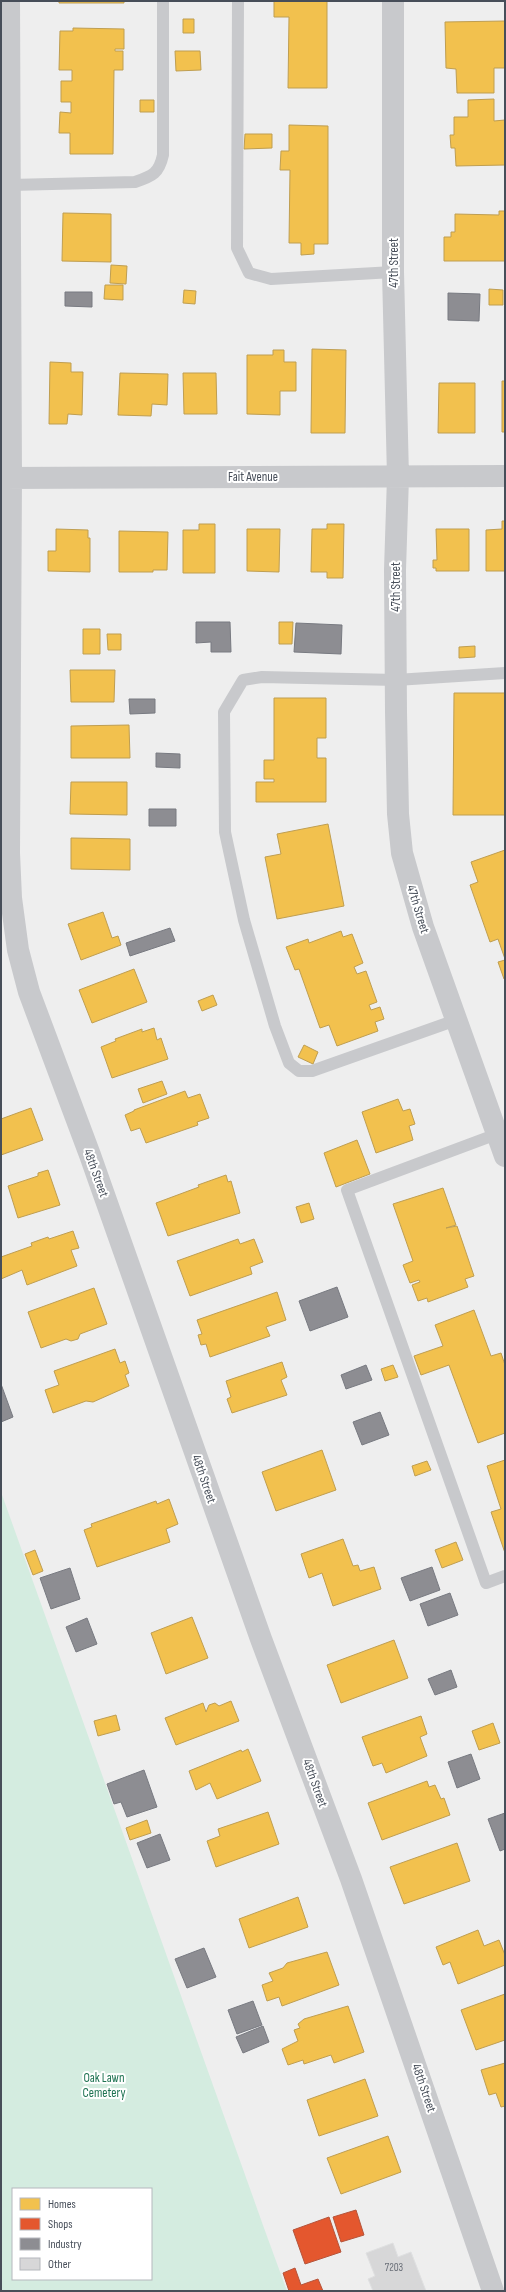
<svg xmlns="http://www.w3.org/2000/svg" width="506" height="2292" font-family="'Sofia Sans Condensed',sans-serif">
<rect width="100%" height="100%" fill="#eee"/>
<!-- green -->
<path fill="#d4ece0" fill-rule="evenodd" d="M1,1492L264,2228L287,2291H1ZM13,2189H151V2279H13Z"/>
<!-- homes -->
<path fill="#f2c14e" stroke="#bf9e51" d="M59,1H124V3H59Z
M274,1H327V88H288L289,17H274Z
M183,19H194V33H183Z
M505,21V68H494V93H457L456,69L446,68L445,22Z
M73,28L124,29V49H115V51H123V70H114L113,154H70V133H59L60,112L71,113V102H61V81H72V70H59L60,31H73Z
M175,51H200L201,70L176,71Z
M494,99V121L505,120V165L456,166L455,148H451L450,135H454V117H468V100Z
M140,100H154V112H140Z
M289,125L328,126V244H314V254L301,255V243H289L290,170H280L281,151H289Z
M245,134H272V148L244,149Z
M499,211H505V261H444V237H451V232H455V214L499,215Z
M63,213L111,214V262L62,261Z
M111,265L127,266L126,284L110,283Z
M105,285H123V300L104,299Z
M489,289L503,290V305H489Z
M184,290L196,291L195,304L183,303Z
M312,349L346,350L345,433H311Z
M273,350H284V362H296V391H280V415L247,414V355H273Z
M50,362L71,363V372H83L82,415L68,414L67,424H49Z
M120,373L168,374L167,405L152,404L151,416L118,415Z
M183,373H216L217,414H184Z
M502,381H505V432H502Z
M439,383H475V433H438Z
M502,521H505V571H486V530L502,529Z
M199,524H215V573H183V530H199Z
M327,524H344L343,578H327V572H311L312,529H327Z
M56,529L88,530V538H90V572L48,571V551H56Z
M247,529H280L279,572L247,571Z
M436,529H469V571H436V568H433V560H437Z
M119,531L168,532L167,570H153V572H119Z
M279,622H293L292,644H279Z
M83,629H100V654H83Z
M107,634H121V650H108Z
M475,646V657L459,658V647Z
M70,670H115L114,702H71Z
M454,693H505V815H453Z
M274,698H326V738H317V758H326V802H256V782H274V779H264V760H274Z
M129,725L130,758H71V726Z
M71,782H127V815L70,814Z
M328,824L344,906L277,919L265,857L281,854L277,834Z
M71,838L130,839V870L71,869Z
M505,850V959L498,939L490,942L470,885L478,882L471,862Z
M103,912L112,938L118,936L121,945L81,960L68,924Z
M341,931L343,937L352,934L363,963L354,967L357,974L366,971L377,1002L369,1005L371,1010L380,1007L384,1019L375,1022L378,1031L337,1046L329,1025L320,1028L299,969L295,970L286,947L308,939L309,943Z
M505,960V979H504L498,962Z
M134,969L147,1002L92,1023L79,990Z
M213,995L217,1005L202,1011L198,1001Z
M154,1028L157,1040L161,1038L168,1059L112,1078L101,1047L116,1041L115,1039L142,1029V1032Z
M304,1045L318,1052L313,1064L298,1057Z
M162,1081L167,1094L143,1103L138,1089Z
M185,1091L188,1098L200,1094L209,1118L197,1122L198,1125L146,1143L140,1128L131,1131L125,1115L134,1111V1110Z
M398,1099L403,1111L410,1109L415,1124L409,1126L413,1140L376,1153L362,1112Z
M31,1108L43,1140L1,1155V1119Z
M357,1140L370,1174L336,1187L324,1153Z
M48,1170L60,1205L18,1218L8,1186L38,1176V1173Z
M226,1175L228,1182L231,1181L240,1213L168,1236L156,1203L199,1187L198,1185Z
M443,1188L456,1225L446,1228L457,1226L474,1276L465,1279L468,1287L428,1302L427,1298L418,1301L412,1285L420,1282L419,1280L410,1283L403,1265L413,1261L393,1204Z
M309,1203L314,1219L301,1223L296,1207Z
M73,1231L79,1248L71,1250L77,1266L27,1285L22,1270L1,1279V1257L32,1246L31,1243L48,1237L49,1239Z
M238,1239L240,1244L254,1239L263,1262L250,1267L252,1274L190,1296L177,1261Z
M94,1288L107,1324L80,1334L78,1339L71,1341L66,1339L41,1348L28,1312Z
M277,1292L286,1320L266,1327L270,1336L210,1357L206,1344L201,1345L198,1335L202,1334L197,1320Z
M474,1310L491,1356L501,1353L505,1365V1433L478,1443L449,1365L421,1375L414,1356L443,1346L435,1325Z
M115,1349L120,1363L125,1361L129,1373L125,1375L129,1386L93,1402L86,1401L53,1413L45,1390L59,1385L54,1371Z
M282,1362L287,1377L281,1380L287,1395L232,1413L227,1399L231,1397L226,1381Z
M393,1365L398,1377L385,1381L381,1369Z
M322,1450L336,1490L276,1511L262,1472Z
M505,1460V1553L491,1512L501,1509L487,1466Z
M427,1461L431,1470L415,1476L412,1466Z
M169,1499L178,1524L166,1529L170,1542L97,1567L84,1530L92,1527L91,1524L156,1501L157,1504Z
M343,1539L353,1566L358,1565L360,1571L374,1567L381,1589L333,1606L322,1573L309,1578L301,1554Z
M456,1542L463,1560L442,1568L435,1550Z
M35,1550L43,1571L33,1575L25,1554Z
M192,1617L208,1658L166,1674L151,1633Z
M394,1640L408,1678L341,1703L327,1665Z
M231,1701L239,1721L176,1745L165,1718L203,1703L206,1712L209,1705L215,1703L219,1706Z
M116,1715L120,1730L98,1736L94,1721Z
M421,1716L427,1734L420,1737L427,1756L386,1773L382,1763L373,1766L362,1737Z
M493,1723L500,1743L479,1750L472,1731Z
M248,1749L261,1781L217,1799L210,1783L196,1790L189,1771L241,1750L242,1752Z
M427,1781L429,1787L435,1785L441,1799L444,1798L450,1815L382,1840L368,1803Z
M268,1812L279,1844L216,1867L207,1841L220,1836L218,1829Z
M147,1820L151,1833L130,1840L126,1828Z
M457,1843L470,1881L404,1904L390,1867Z
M298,1897L308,1927L249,1948L239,1919Z
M478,1930L484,1946L499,1940L505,1955V1965L458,1984L450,1962L443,1965L436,1947Z
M327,1952L339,1985L282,2006L279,1997L267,2001L262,1985L273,1981L269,1973L283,1968L287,1963Z
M505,1994V2040L476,2050L461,2010Z
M348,2006L364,2052L334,2063L331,2055L304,2064L303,2060L288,2065L282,2049L298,2041L294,2030L300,2028L298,2024L304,2019Z
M505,2063V2106L501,2107L496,2093L489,2095L481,2070Z
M365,2079L378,2116L319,2136L307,2100Z
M388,2136L401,2172L341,2194L327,2158Z"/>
<!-- shops -->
<path fill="#e4572e" stroke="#b5543b" d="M356,2210L364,2235L341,2242L333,2217Z
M329,2217L341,2252L305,2264L293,2230Z
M295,2268L301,2285L318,2279L323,2291H289L283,2273Z"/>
<!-- industry -->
<path fill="#8d8d92" stroke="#787a81" d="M65,292H92V307L65,306Z
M448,293L480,294L479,321L448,320Z
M196,622H230L231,652H211V642L196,643Z
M296,623L342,625L341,654L294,652Z
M129,699H155V713L130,714Z
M156,753L180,754V768L156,767Z
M149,809H176V826H149Z
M170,928L175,941L130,956L126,943Z
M337,1287L348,1317L310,1331L299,1301Z
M366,1365L372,1380L346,1389L341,1375Z
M1,1384L13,1417L1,1422Z
M380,1412L389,1435L362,1445L353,1422Z
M432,1567L440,1590L410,1601L401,1578Z
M70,1568L80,1599L51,1609L40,1578Z
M450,1593L458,1615L428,1626L420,1604Z
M87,1618L97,1644L76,1652L66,1627Z
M451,1670L457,1687L435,1695L428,1679Z
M471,1754L480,1779L457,1788L448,1762Z
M144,1770L157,1807L127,1817L121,1802L114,1804L107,1784Z
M505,1813V1849L500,1851L488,1819Z
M160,1834L170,1860L147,1868L137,1843Z
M204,1948L216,1977L187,1988L175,1959Z
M253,2001L262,2025L237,2034L228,2010Z
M263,2026L269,2042L243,2053L236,2037Z"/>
<!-- building -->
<path fill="#d7d7d8" stroke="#dfe0e1" d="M393,2243L398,2257L411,2252L426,2291H373L368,2279L375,2276L366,2253Z"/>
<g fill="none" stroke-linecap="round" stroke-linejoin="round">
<!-- service -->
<path stroke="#c8c9cc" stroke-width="12" d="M238,1L237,248L249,273L271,279L393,272
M10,185L135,182C153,176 159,173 163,155V1
M456,1020L312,1071H299L289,1063L275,1026L244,920L225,832L224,712L243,680L262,677L396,680L505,673
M497,1134L347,1190L486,1583L505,1576"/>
<!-- minor -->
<path stroke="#c8c9cc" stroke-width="22" d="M9,1L11,477L9,853L11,898L18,950L29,992L90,1155L261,1639L351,1879L493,2291
M393,1V272L398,477L395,570L396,712L398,814L402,853L423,927L505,1156
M1,478L505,476"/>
</g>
<g text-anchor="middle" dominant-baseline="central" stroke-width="4" stroke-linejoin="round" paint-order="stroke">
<!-- number labels -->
<g font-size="11" fill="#6c717a">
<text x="394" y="2267">7203</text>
</g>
<!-- street labels -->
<g font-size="13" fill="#474e59" stroke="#fff">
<text transform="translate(394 263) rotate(-90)">47th Street</text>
<text x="253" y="477">Fait Avenue</text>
<text transform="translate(396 587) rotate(-90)">47th Street</text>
<text transform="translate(418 909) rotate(73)">47th Street</text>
<text transform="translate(96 1173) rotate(70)">48th Street</text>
<text transform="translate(204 1479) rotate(71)">48th Street</text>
<text transform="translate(315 1783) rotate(70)">48th Street</text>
<text transform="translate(424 2088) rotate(71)">48th Street</text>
</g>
<!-- park labels -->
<g font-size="13" fill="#1e7352" stroke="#fff">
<text x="104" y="2078">Oak Lawn<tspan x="104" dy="15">Cemetery</tspan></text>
</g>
</g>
<!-- border -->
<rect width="506" height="2292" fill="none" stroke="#474e59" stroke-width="4"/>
<!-- legend -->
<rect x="12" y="2188" width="140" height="92" fill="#ffffff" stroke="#b5b8bd"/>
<rect x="20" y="2198" width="20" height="12" fill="#f2c14e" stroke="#b5b8bd"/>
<text x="48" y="2208" font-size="12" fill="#474e59">Homes</text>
<rect x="20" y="2218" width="20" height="12" fill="#e4572e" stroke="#b5b8bd"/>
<text x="48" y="2228" font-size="12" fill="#474e59">Shops</text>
<rect x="20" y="2238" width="20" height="12" fill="#8d8d92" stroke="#b5b8bd"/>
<text x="48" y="2248" font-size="12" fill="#474e59">Industry</text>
<rect x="20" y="2258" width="20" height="12" fill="#d7d7d8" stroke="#b5b8bd"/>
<text x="48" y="2268" font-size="12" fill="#474e59">Other</text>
</svg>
